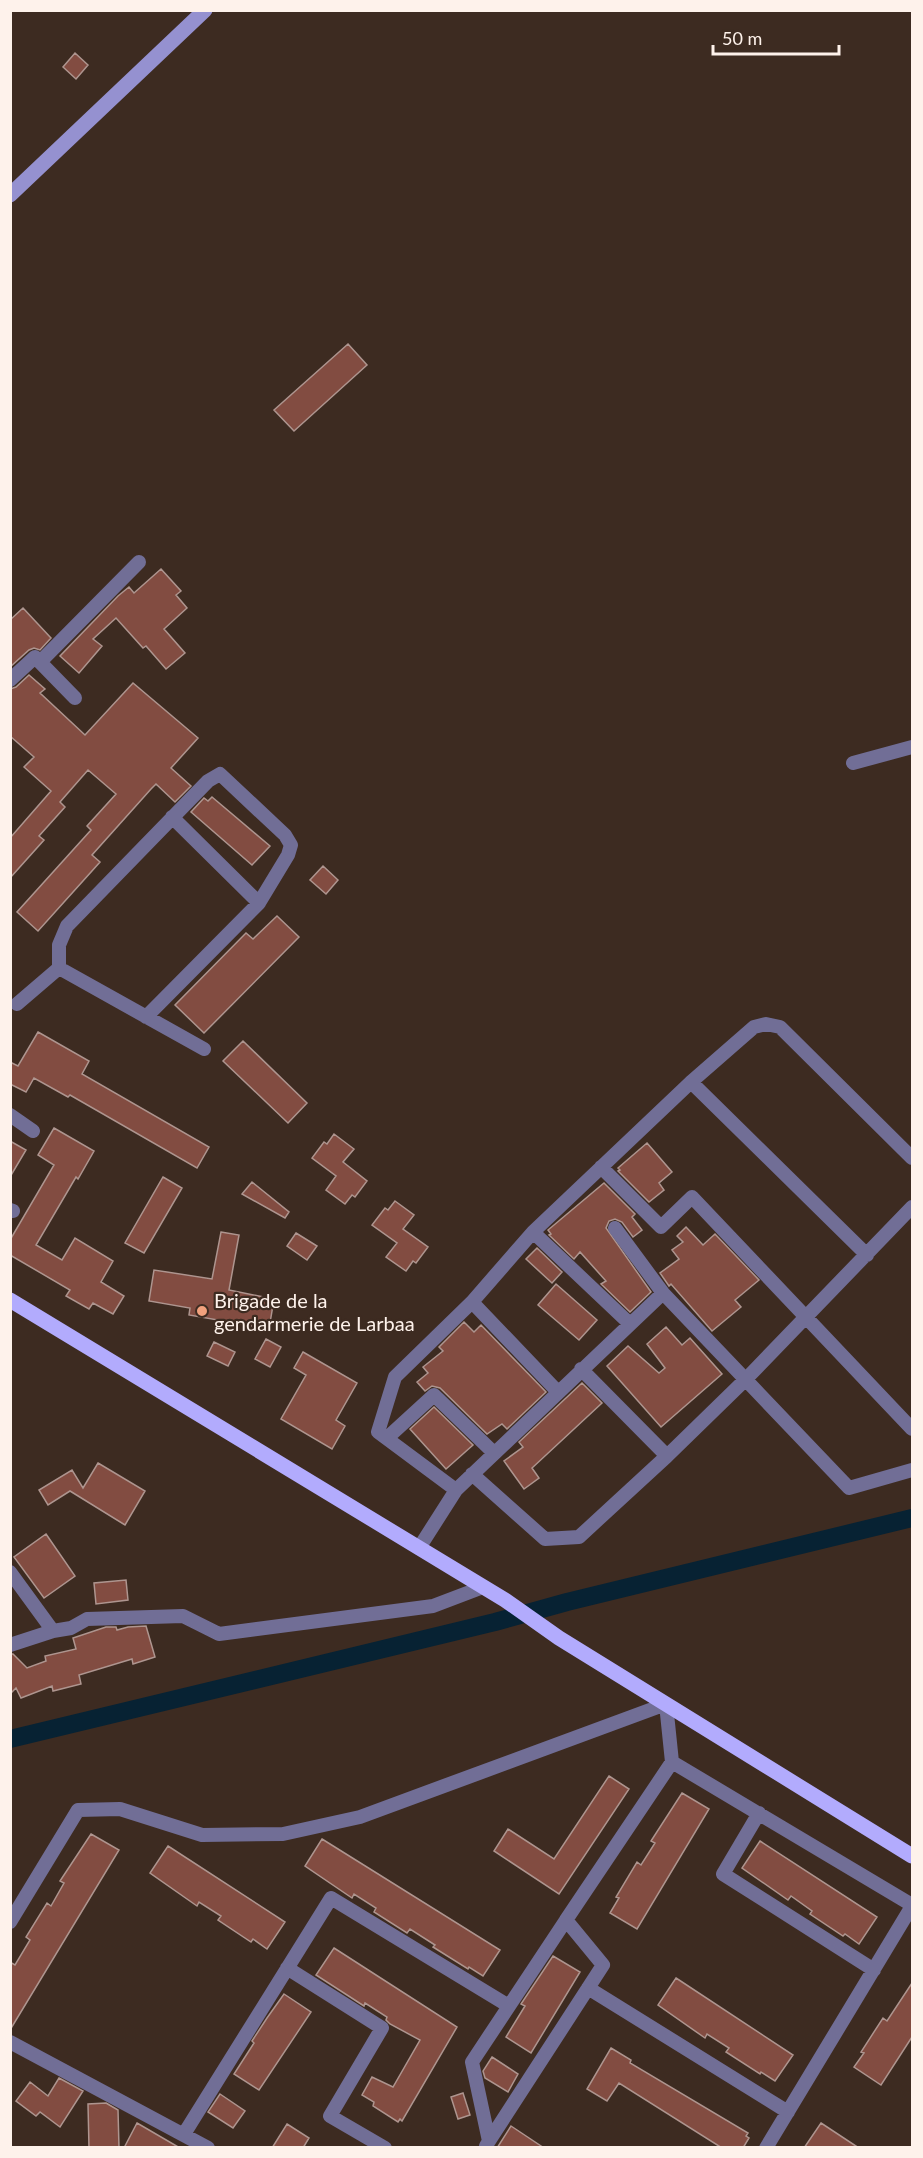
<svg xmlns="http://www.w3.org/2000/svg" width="923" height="2158" font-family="Lato,sans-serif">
<rect width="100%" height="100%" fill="#3d2b21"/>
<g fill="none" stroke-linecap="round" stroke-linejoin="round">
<!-- canal -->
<path stroke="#072233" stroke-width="18" d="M10,1739L495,1622L567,1602L912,1518"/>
</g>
<!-- building -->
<path fill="#824c41" stroke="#ae958f" stroke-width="1.5" d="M75,53L88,65L76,79L63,67Z
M348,344L367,365L294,431L274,410Z
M161,569L181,591L176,595L187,608L164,629L185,653L166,669L146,646L143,648L116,618L93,639L102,646L79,673L60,656L118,596L129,587L134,593Z
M23,608L51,638L40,650L34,648L29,650L10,667V620Z
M29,675L45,689L40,693L85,735L133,683L198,738L171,768L191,786L175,802L156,784L151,789L92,855L100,862L38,931L17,912L91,830L87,826L116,794L88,770L60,802L65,807L39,836L44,840L10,878V838L51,791L24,767L34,757L10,736V689L16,687Z
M212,797L270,846L252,865L191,812L204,798L208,801Z
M323,866L338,880L326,894L310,880Z
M277,916L299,937L204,1033L175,1005L246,933L253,939Z
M38,1032L89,1061L82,1074L209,1147L197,1168L70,1095L68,1097L34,1078L26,1092L10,1084V1062L18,1066Z
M243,1041L307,1103L288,1123L223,1061Z
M54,1128L94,1151L78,1179L76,1177L36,1245L62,1260L75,1238L113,1261L101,1282L124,1296L113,1314L93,1303L89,1309L66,1296L70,1290L10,1255V1240L54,1165L38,1155Z
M334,1134L354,1149L343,1162L367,1181L355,1197L352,1195L345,1204L326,1190L336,1176L312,1158L324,1142L327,1144Z
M10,1141L26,1150L10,1177Z
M647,1143L672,1172L659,1183L664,1190L649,1202L618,1171L620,1170L618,1168Z
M163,1177L182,1188L144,1253L125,1243Z
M252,1182L289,1212L285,1218L242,1194Z
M604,1183L635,1214L632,1217L642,1230L633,1237L622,1222L615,1219L609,1221L606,1228L651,1292L630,1312L601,1284L606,1281L580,1252L574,1259L549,1235L551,1234L548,1230Z
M395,1201L414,1215L403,1229L428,1247L416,1263L413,1261L406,1271L386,1257L397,1243L372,1225L385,1208L388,1210Z
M686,1227L703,1245L715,1234L759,1280L735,1300L741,1307L712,1331L671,1284L669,1286L660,1273L679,1259L672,1250L683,1242L677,1236Z
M221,1232L239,1235L229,1290L274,1299L269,1329L189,1315L190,1308L149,1301L154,1270L212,1279Z
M296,1233L317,1246L307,1260L287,1246Z
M537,1248L562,1272L552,1283L526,1259Z
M556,1284L597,1320L579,1340L538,1305Z
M464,1322L474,1332L481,1325L546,1392L507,1429L502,1424L487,1434L440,1388L432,1386L425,1391L417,1382L428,1373L423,1367L443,1351L439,1347Z
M666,1327L682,1345L690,1338L722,1374L661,1427L607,1366L628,1346L659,1373L665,1368L647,1344Z
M266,1339L281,1347L270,1367L255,1359Z
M214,1342L235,1352L228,1366L207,1356Z
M303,1352L357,1383L336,1420L345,1426L332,1449L281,1419L306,1375L294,1368Z
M582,1383L602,1403L532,1468L539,1478L524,1489L504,1461L523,1447L519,1442Z
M434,1407L473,1445L446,1469L410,1429Z
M98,1463L145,1491L125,1525L70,1491L48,1505L39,1490L72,1470L83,1488Z
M46,1534L75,1576L44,1598L14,1557Z
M126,1580L128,1600L96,1604L94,1583Z
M146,1626L155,1657L133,1664L132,1659L79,1675L81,1684L53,1691L52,1686L21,1698L16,1688L10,1694V1654H13L27,1668L46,1661L45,1656L76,1649L73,1638L106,1627H116L117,1630L128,1627Z
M609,1776L629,1789L559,1894L494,1851L508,1829L554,1859Z
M682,1793L709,1809L637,1929L610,1913L619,1898L616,1897L637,1862L641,1865L655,1843L651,1841Z
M91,1834L119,1850L10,2030V1962L15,1965L30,1940L26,1937L47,1903L51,1906L64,1883L60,1881Z
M322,1839L500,1950L483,1976L469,1967L468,1969L433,1947L435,1945L410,1929L407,1933L374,1912L376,1908L354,1894L352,1898L305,1866Z
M760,1841L877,1917L859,1944L845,1934L843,1936L810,1914L812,1911L791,1896L788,1900L742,1868Z
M168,1846L285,1922L267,1949L253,1939L251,1942L218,1920L221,1916L199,1902L197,1906L150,1873Z
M334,1948L457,2027L402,2121L400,2119L398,2122L373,2106L374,2102L362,2095L372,2077L393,2087L420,2040L390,2024L386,2020L387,2017L365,2003L364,2006L316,1975Z
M553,1956L580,1972L531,2053L506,2037L525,2006L521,2004Z
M676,1978L793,2055L775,2081L761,2072L760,2074L726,2052L729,2048L707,2034L705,2038L658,2005Z
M912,1983V2037L881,2085L854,2067L864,2053L861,2052L883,2018L887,2021Z
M284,1994L311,2012L259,2090L234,2074L254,2043L252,2041L267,2018Z
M611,2048L631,2060L630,2063L748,2133L746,2136L749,2138L743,2148H722L619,2083L607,2101L587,2089Z
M492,2057L518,2074L508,2092L485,2078L483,2071Z
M59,2078L83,2091L60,2127L40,2112L36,2116L16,2101L30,2082L48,2096Z
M463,2093L470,2115L458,2119L451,2097Z
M220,2094L245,2111L233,2128L208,2112Z
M106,2103L118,2110L119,2148H89L88,2104Z
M137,2123L180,2148H124Z
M821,2123L859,2148H804Z
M287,2124L309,2138L303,2148H272Z
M511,2126L544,2148H497Z"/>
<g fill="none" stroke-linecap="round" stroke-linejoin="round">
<!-- minor -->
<path stroke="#716e96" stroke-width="14" d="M40,662L139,562
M10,680L35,657L75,698
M853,763L912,747
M172,817L259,903
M59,968L204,1049
M17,1004L59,968V945L67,926L208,781L220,774L285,835L291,845L288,855L259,903L146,1017
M691,1082L867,1255
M10,1115L33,1131
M601,1167L661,1227L692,1197L912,1429
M10,1210L13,1211
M615,1228L663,1293L849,1488L912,1470
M533,1232L629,1323
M472,1302L558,1392
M581,1369L667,1456
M387,1438L434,1395L494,1453
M472,1474L545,1539L579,1537L667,1456L745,1380L912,1207
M456,1490L378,1432L395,1377L472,1302L533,1232L691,1082L754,1027L766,1024L780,1027L912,1158
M419,1548L456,1490L663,1293
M10,1572L53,1631
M10,1645L53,1631L71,1628L87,1619L183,1616L219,1634L433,1606L483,1587
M759,1813L723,1874L874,1970
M10,1922L78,1810L120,1809L202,1835L283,1834L360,1817L666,1704L672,1762
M287,1968L382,2028L330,2116L385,2148
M588,1988L788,2112
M10,2042L208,2148
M184,2134L331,1898L509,2006
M489,2141L603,1965L566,1920L672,1762L912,1905
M486,2146L489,2141L472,2062L566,1920
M766,2148L912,1906"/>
<!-- secondary -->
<path stroke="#9591d0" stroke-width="15" d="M10,195L205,10"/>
<!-- primary -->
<path stroke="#b2abfd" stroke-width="15" d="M10,1300L505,1600L559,1638L912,1856"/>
</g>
<!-- markers -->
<circle fill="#f1a17d" stroke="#3d2b21" stroke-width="2" cx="202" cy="1311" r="6"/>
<g text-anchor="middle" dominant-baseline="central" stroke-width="4.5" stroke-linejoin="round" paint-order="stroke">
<!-- poi labels -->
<g font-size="20" fill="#fef2eb" stroke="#3d2b21" text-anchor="start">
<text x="214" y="1300">Brigade de la<tspan x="214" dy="23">gendarmerie de Larbaa</tspan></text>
</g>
</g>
<!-- border -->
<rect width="923" height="2158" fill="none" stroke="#fef2eb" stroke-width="24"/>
<!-- scale -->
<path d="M713 45v9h126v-9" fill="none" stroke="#fef2eb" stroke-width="3"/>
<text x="722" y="45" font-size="18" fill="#fef2eb" stroke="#3d2b21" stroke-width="4.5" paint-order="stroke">50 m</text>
</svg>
